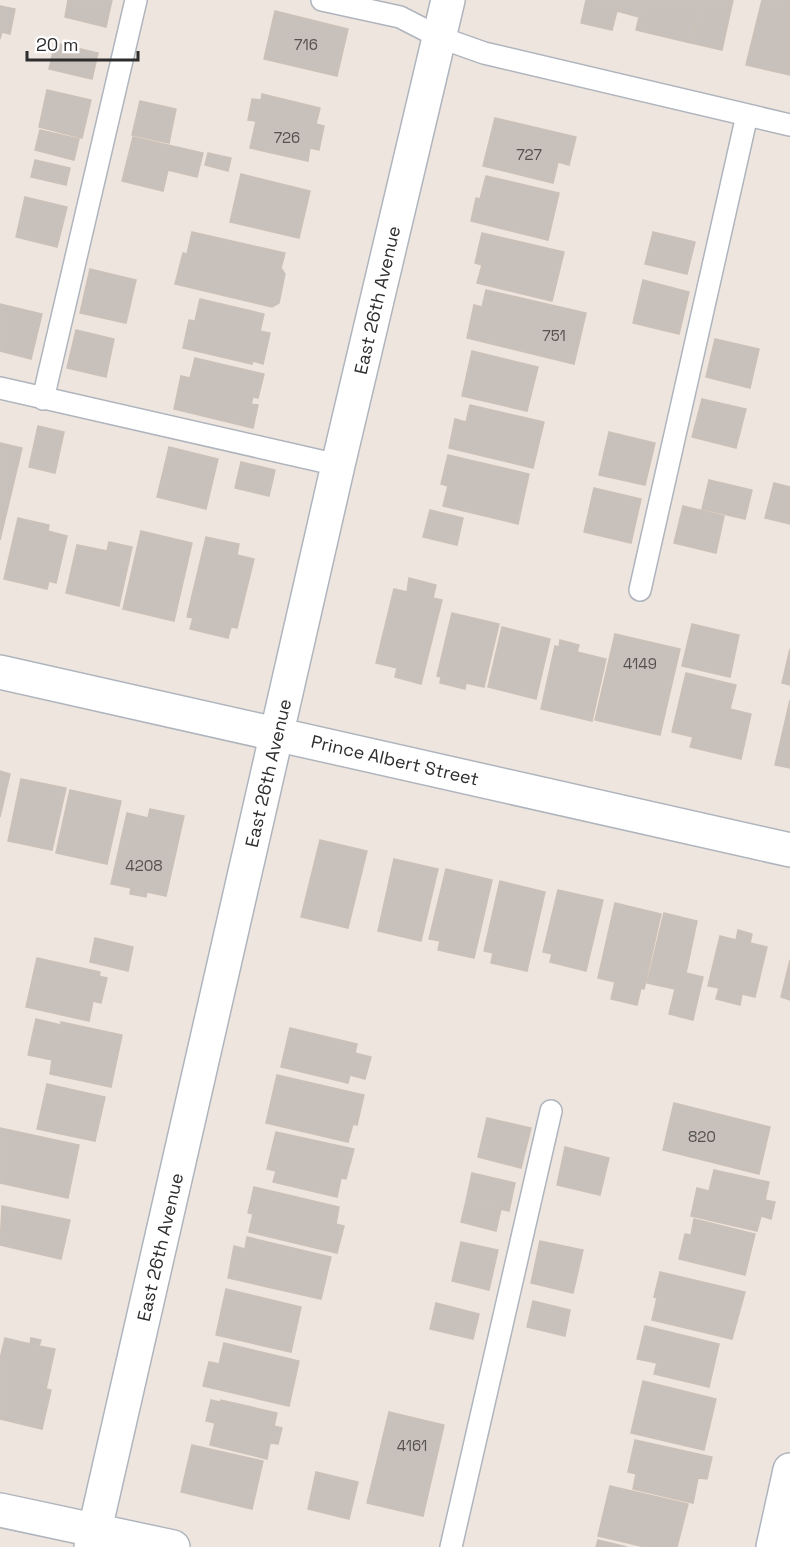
<svg xmlns="http://www.w3.org/2000/svg" width="790" height="1547" font-family="'Space Grotesk',sans-serif">
<rect width="100%" height="100%" fill="#efe5df"/>
<!-- building -->
<path fill="#c8c0bb" stroke="#cbc1b8" stroke-width="1.5" d="M68,0H112L106,27L65,17Z
M586,0H643L639,17L617,11L612,30L581,23Z
M643,0H701L691,43L636,30Z
M701,0H733L722,50L691,43Z
M762,0H790V75L746,65Z
M0,6L15,9L10,34L2,32L0,39Z
M275,11L348,29L337,76L264,59Z
M55,43L98,53L92,79L49,69Z
M47,90L91,100L82,138L39,127Z
M262,94L320,108L316,124L324,126L319,150L310,148L308,161L250,148L256,121L248,120L252,99L261,100Z
M140,101L176,109L169,143L132,135Z
M495,118L576,137L569,165L558,162L553,183L483,166Z
M40,130L79,139L74,160L35,150Z
M133,137L203,153L197,177L168,170L163,191L122,181Z
M208,153L231,158L228,171L205,165Z
M35,160L70,168L66,185L31,177Z
M241,174L310,191L299,238L230,222Z
M486,176L559,193L548,240L471,221L476,198L480,199Z
M25,197L67,207L57,247L16,237Z
M192,232L285,253L281,268L285,274L279,303L272,307L175,284L183,253L187,254Z
M653,232L695,242L687,274L645,264Z
M482,233L564,252L552,301L477,283L482,265L475,263Z
M90,269L136,280L126,323L80,313Z
M643,280L689,292L679,334L633,323Z
M486,290L586,313L574,364L467,338L474,305L482,307Z
M200,299L264,314L260,331L270,333L263,364L253,361L252,364L183,348L189,320L195,321Z
M0,304L42,314L31,359L0,351Z
M76,330L114,339L106,377L67,368Z
M715,339L759,349L750,388L706,377Z
M472,351L538,367L527,411L462,396Z
M195,358L264,374L258,398L253,397L251,404L258,405L253,428L174,409L181,376L190,378Z
M702,399L746,409L736,448L692,437Z
M470,405L544,422L533,468L449,448L455,419L466,422Z
M38,426L64,432L55,473L29,467Z
M609,432L655,443L645,485L599,475Z
M0,443L22,448L0,540Z
M169,447L218,459L206,509L157,497Z
M448,455L529,474L518,524L443,506L448,486L441,484Z
M241,462L275,470L269,496L235,488Z
M709,480L752,490L745,519L702,509Z
M774,483L790,487V524L765,518Z
M594,488L641,499L631,543L584,532Z
M683,506L724,516L716,553L674,543Z
M430,510L463,518L457,545L423,537Z
M18,518L49,525L48,531L67,536L56,583L49,581L47,589L4,579Z
M141,531L192,543L174,621L123,609Z
M206,537L239,544L237,555L254,559L237,628L231,627L228,638L190,629L193,618L187,617Z
M109,542L132,547L119,606L66,593L77,545L107,551Z
M409,578L436,585L433,598L442,600L421,684L395,677L397,668L376,663L394,589L407,592Z
M452,613L499,624L484,687L466,683L465,689L440,683L441,677L437,676Z
M692,624L739,635L730,677L682,666Z
M502,627L550,639L536,699L488,687Z
M615,634L680,649L660,735L595,720Z
M560,640L579,645L577,652L606,659L592,721L541,709L555,646L559,647Z
M790,649V685L782,683Z
M686,673L736,685L730,709L751,714L741,759L690,747L693,737L672,732Z
M790,700V768L775,765Z
M0,771L10,774L0,817Z
M21,779L66,788L52,850L8,841Z
M70,790L121,801L107,864L56,853Z
M150,809L184,816L166,896L147,892L146,897L130,894L131,888L111,884L127,813L148,818Z
M320,840L367,851L348,928L301,917Z
M394,859L438,869L421,941L378,931Z
M446,869L492,880L474,958L438,950L440,941L429,939Z
M500,881L545,892L527,971L491,963L493,953L484,951Z
M558,890L603,900L586,971L550,962L552,954L543,952Z
M615,903L661,914L644,989L641,988L637,1005L611,999L615,982L598,978Z
M664,913L697,921L686,973L703,977L693,1020L669,1014L675,989L647,983Z
M738,930L752,934L750,943L767,947L755,997L742,994L740,1005L716,999L719,988L708,986L720,936L736,940Z
M95,938L133,947L128,971L90,962Z
M37,958L100,972L99,976L107,978L101,1003L93,1001L89,1021L26,1007Z
M790,960V1000L781,997Z
M36,1019L61,1025V1022L122,1035L111,1087L50,1074L52,1060L28,1055Z
M290,1028L357,1044L355,1053L371,1057L365,1079L350,1075L348,1083L281,1067Z
M277,1075L364,1095L357,1125L353,1124L348,1142L266,1123Z
M47,1084L105,1097L95,1141L37,1129Z
M674,1103L770,1127L759,1174L663,1150Z
M487,1118L531,1128L521,1168L478,1157Z
M0,1128L79,1145L68,1198L0,1183Z
M276,1132L354,1149L346,1179L341,1178L337,1197L273,1182L276,1171L267,1169Z
M565,1147L609,1158L600,1195L557,1185Z
M714,1170L769,1182L765,1200L775,1202L771,1219L761,1216L757,1231L691,1216L697,1188L709,1191Z
M472,1173L515,1183L509,1211L466,1201Z
M254,1187L339,1207L336,1224L344,1226L337,1253L249,1232L253,1214L248,1213Z
M466,1201L501,1209L496,1231L461,1222Z
M2,1206L70,1220L61,1259L0,1245Z
M694,1219L755,1234L745,1275L679,1259L685,1234L691,1235Z
M247,1237L331,1257L321,1299L228,1278L234,1246L245,1249Z
M540,1241L583,1250L573,1293L531,1283Z
M461,1242L498,1250L489,1290L452,1281Z
M660,1272L745,1292L732,1339L652,1320L657,1298L654,1297Z
M226,1289L301,1307L291,1352L216,1335Z
M533,1301L570,1310L565,1336L527,1327Z
M436,1303L479,1314L473,1339L430,1329Z
M645,1326L719,1344L709,1387L654,1374L657,1363L637,1359Z
M5,1338L30,1344L31,1338L41,1340L39,1346L55,1349L46,1389L51,1390L42,1429L0,1419V1359Z
M224,1343L299,1361L289,1406L203,1386L209,1362L219,1364Z
M643,1381L716,1399L704,1450L631,1433Z
M211,1400L220,1402L221,1400L277,1413L274,1426L282,1428L278,1444L270,1443L267,1459L210,1445L215,1423L206,1421Z
M389,1412L444,1425L423,1516L367,1503Z
M635,1440L712,1457L707,1479L698,1478L693,1503L633,1489L636,1474L628,1472Z
M192,1445L263,1461L252,1509L181,1492Z
M316,1472L358,1482L349,1519L308,1509Z
M610,1486L688,1504L677,1547H645L598,1536Z
M598,1540L627,1547H596Z"/>
<g fill="none" stroke-linecap="round" stroke-linejoin="round">
<!-- lane casing -->
<g stroke="#afb5bd" stroke-width="24">
<path id="lane" d="M322,0L400,17L439,37L484,53L790,125
M0,388L338,465
M43,399L136,0
M640,590L747,115
M451,1547L551,1111"/>
</g>
<!-- street casing -->
<g stroke="#afb5bd" stroke-width="36">
<path id="street" d="M0,672L790,850
M0,1510L173,1547
M91,1547L338,465L448,0"/>
</g>
<!-- secondary casing -->
<g stroke="#afb5bd" stroke-width="36">
<path id="secondary" d="M773,1547L790,1470"/>
</g>
<!-- lane -->
<use href="#lane" stroke="#fff" stroke-width="21"/>
<!-- street -->
<use href="#street" stroke="#fff" stroke-width="33"/>
<!-- secondary -->
<use href="#secondary" stroke="#fff" stroke-width="33"/>
</g>
<g text-anchor="middle" dominant-baseline="central" stroke-width="6" stroke-linejoin="round" paint-order="stroke">
<!-- number labels -->
<g font-size="15" fill="#545250">
<text x="306" y="44">716</text>
<text x="287" y="137">726</text>
<text x="529" y="154">727</text>
<text x="554" y="335">751</text>
<text x="640" y="663">4149</text>
<text x="144" y="865">4208</text>
<text x="702" y="1136">820</text>
<text x="412" y="1445">4161</text>
</g>
<!-- street labels -->
<g font-size="18" fill="#2d2d2d" stroke="#fff">
<text transform="translate(377 300) rotate(-77)">East 26th Avenue</text>
<text transform="translate(395 760) rotate(13)">Prince Albert Street</text>
<text transform="translate(268 773) rotate(-77)">East 26th Avenue</text>
<text transform="translate(160 1247) rotate(-77)">East 26th Avenue</text>
</g>
</g>
<!-- scale -->
<path d="M27 51v9h111v-9" fill="none" stroke="#2d2d2d" stroke-width="3"/>
<text x="36" y="51" font-size="18" fill="#2d2d2d" stroke="#ffffff" stroke-width="4.5" paint-order="stroke">20 m</text>
</svg>
